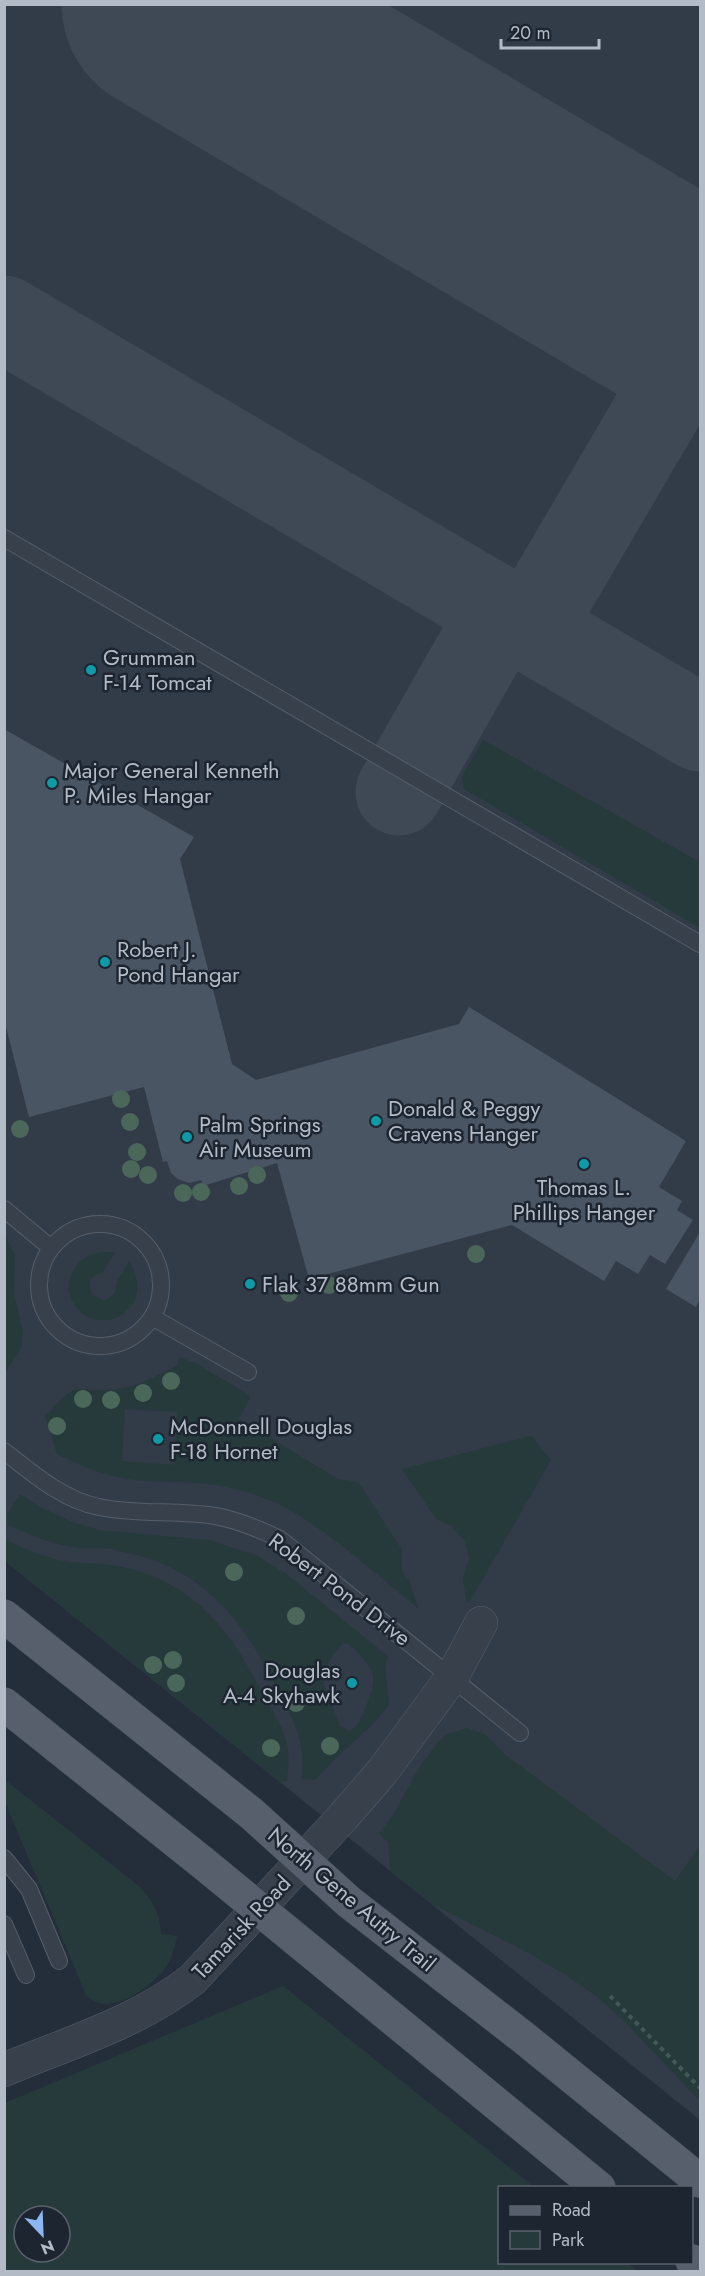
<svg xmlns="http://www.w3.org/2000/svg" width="705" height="2276" font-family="Jost,sans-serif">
<rect width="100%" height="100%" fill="#242e3b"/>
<!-- airport -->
<path fill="#323b48" d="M5,5H700V2120L5,1561Z"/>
<!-- green -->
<path fill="#263a3c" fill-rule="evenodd" d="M483,740L700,862V928L464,789L462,776Z
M5,1235L15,1255L14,1294L23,1332L21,1349L5,1373Z
M107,1252L115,1253L102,1273C89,1275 87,1285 93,1295L104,1300L109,1298L116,1291V1283L129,1261C161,1314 90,1343 71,1298C67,1289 68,1279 73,1271C81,1257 92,1252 107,1252Z
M179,1357L195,1363L248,1394L250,1398L239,1419L338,1479L358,1482L401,1548L402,1570L410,1583L418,1608C376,1575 326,1527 278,1504C262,1496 244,1491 226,1487C196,1480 165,1483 135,1480C106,1477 82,1466 57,1454L45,1417C80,1376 72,1394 117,1389C138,1387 159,1374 178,1365ZM125,1409L177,1412L174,1465L122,1461Z
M531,1436L551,1460L469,1603L466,1601L463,1578L469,1558L465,1541L452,1526L436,1519L402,1469Z
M20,1494L40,1507L72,1522L99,1530L209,1540L256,1555L285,1573L389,1657L385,1664L389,1705C367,1733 338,1754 315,1780L302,1779C306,1736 291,1718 273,1681C244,1622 203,1571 136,1555C125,1552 112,1549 100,1548C91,1548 82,1549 73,1547C50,1544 29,1534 8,1525L7,1514ZM344,1643L349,1644C375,1671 380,1672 365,1709C361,1718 359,1726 349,1731L340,1726L323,1682C323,1669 334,1651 344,1643Z
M5,1539C25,1549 47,1559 69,1562C83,1563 97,1563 110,1565C183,1575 225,1621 257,1683C267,1701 280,1721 286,1740C290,1753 288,1768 287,1781L280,1782L5,1561Z
M467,1728L486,1735L507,1756L675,1881L700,1845V2101L621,2018L596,1996L564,1974L523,1950L432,1904L390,1871L388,1842L379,1833L393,1815L419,1768L437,1743L447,1734Z
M4,1779L140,1887C153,1901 160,1914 161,1934L177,1936C175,1947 172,1958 166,1967C151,1988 107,2019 86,1995L5,1802Z
M283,1986L534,2187L500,2188V2262L627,2263L638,2271H5V2103ZM24,2216H60V2252H24Z"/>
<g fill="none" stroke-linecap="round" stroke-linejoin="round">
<!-- taxiway -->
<path stroke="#3f4956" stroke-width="87" d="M611,263C620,273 631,283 640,293C670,329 670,374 655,415
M4,319L700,728
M530,628L700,338
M399,792L502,611"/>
<!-- runway -->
<path stroke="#3f4956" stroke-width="219" d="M171,4L700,316"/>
</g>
<!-- building -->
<path fill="#4a5563" d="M4,729L194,837L180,859L232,1064L256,1080L459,1024L469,1007L686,1141L659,1187L682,1201L677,1210L693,1220L665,1264L650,1255L638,1274L616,1261L604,1281L512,1225L309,1279L277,1163L203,1186L201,1180L189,1183L178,1179L171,1173L167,1161L163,1162L144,1087L29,1117L4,1019Z
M700,1232V1299L696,1307L666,1289Z"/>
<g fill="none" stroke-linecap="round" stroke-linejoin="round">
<!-- service casing -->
<g stroke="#565e69" stroke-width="18">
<path id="service" d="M4,538L700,944
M4,1209L51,1248
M39 1285a61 61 0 1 1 122 0a61 61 0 1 1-122 0Z
M152,1317L248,1372
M4,1451C32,1473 63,1500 99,1507C137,1515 177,1510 215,1516C238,1520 259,1529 280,1539L520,1733
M4,1858L29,1889L59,1961
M4,1924L26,1975"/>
</g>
<!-- minor casing -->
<g stroke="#565e69" stroke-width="34">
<path id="minor" d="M4,2070C68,2043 139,2022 193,1979L343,1817L382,1772L452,1677L481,1623"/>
</g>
<!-- primary casing -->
<g stroke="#414954" stroke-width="34">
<path id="primary" d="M4,1616L252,1814L349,1902L524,2038L700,2181
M4,1704L203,1863L599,2188
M692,2261L700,2268"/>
</g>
<!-- path -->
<path stroke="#445759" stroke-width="4" stroke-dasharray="4.5 4.5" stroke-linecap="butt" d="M610,1996L700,2088"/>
<!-- service -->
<use href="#service" stroke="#38404b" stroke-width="16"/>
<!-- minor -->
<use href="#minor" stroke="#38404b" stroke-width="33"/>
<!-- primary -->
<use href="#primary" stroke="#565f6b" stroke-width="33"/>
</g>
<!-- trees -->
<g fill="#4b675a">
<circle cx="121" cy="1099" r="9"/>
<circle cx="130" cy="1122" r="9"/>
<circle cx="20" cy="1129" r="9"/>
<circle cx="137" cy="1152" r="9"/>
<circle cx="131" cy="1169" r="9"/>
<circle cx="148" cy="1175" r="9"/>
<circle cx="257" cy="1175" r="9"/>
<circle cx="239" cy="1186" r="9"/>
<circle cx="201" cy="1192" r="9"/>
<circle cx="183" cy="1193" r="9"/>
<circle cx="476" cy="1254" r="9"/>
<circle cx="329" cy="1285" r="9"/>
<circle cx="289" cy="1293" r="9"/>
<circle cx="171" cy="1381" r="9"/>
<circle cx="143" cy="1393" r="9"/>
<circle cx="83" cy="1399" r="9"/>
<circle cx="111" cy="1400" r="9"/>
<circle cx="57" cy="1426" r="9"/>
<circle cx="234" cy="1572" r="9"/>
<circle cx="296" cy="1616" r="9"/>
<circle cx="173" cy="1660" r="9"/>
<circle cx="153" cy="1665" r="9"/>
<circle cx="176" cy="1683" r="9"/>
<circle cx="296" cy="1703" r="9"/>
<circle cx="330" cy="1746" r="9"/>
<circle cx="271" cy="1748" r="9"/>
</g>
<!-- markers -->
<g fill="#0f9aa8" stroke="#1d2530" stroke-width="2">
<circle cx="91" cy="670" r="6"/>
<circle cx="52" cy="783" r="6"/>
<circle cx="105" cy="962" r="6"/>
<circle cx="376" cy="1121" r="6"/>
<circle cx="187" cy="1137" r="6"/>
<circle cx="584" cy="1164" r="6"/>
<circle cx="250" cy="1284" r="6"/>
<circle cx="158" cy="1439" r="6"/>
<circle cx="352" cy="1683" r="6"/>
</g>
<g text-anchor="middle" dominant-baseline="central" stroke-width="5" stroke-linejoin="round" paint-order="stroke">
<!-- poi labels -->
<g font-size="22" fill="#b3bbc6" stroke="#1d2530" text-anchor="start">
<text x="103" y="657">Grumman<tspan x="103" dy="25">F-14 Tomcat</tspan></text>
<text x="64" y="770">Major General Kenneth<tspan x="64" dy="25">P. Miles Hangar</tspan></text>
<text x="117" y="949">Robert J.<tspan x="117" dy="25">Pond Hangar</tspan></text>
<text x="388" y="1108">Donald &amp; Peggy<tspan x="388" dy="25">Cravens Hanger</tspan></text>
<text x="199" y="1124">Palm Springs<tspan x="199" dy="25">Air Museum</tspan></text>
<text x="584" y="1187" text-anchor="middle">Thomas L.<tspan x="584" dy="25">Phillips Hanger</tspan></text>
<text x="262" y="1284">Flak 37 88mm Gun</text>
<text x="170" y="1426">McDonnell Douglas<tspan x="170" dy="25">F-18 Hornet</tspan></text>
<text x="340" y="1670" text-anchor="end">Douglas<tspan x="340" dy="25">A-4 Skyhawk</tspan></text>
</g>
<!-- street labels -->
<g font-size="22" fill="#b3bbc6" stroke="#1d2530">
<text transform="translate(340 1589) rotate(37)">Robert Pond Drive</text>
<text transform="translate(352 1899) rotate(40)">North Gene Autry Trail</text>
<text transform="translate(241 1927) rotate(-47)">Tamarisk Road</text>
</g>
</g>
<!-- border -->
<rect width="705" height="2276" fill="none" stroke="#b3bbc6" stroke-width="12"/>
<!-- legend -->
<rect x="498" y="2186" width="195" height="78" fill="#1d2530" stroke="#59616c" stroke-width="1.5"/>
<rect x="510" y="2206" width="30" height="9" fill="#565f6b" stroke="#59616c" stroke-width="1.5"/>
<text x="552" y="2216" font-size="18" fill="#b3bbc6">Road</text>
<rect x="510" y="2231" width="30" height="18" fill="#263a3c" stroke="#59616c" stroke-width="1.5"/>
<text x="552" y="2246" font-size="18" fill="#b3bbc6">Park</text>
<!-- north arrow -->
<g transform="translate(42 2234) rotate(157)"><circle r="28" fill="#1d2530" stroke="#59616c" stroke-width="1.5"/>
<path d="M0-4.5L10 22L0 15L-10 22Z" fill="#8cb7f2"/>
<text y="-9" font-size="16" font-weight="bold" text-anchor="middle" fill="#b3bbc6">N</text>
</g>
<!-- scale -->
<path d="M501 39v9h98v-9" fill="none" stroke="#b3bbc6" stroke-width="3"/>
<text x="510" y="39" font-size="18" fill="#b3bbc6" stroke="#1d2530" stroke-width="4.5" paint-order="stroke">20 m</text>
</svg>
